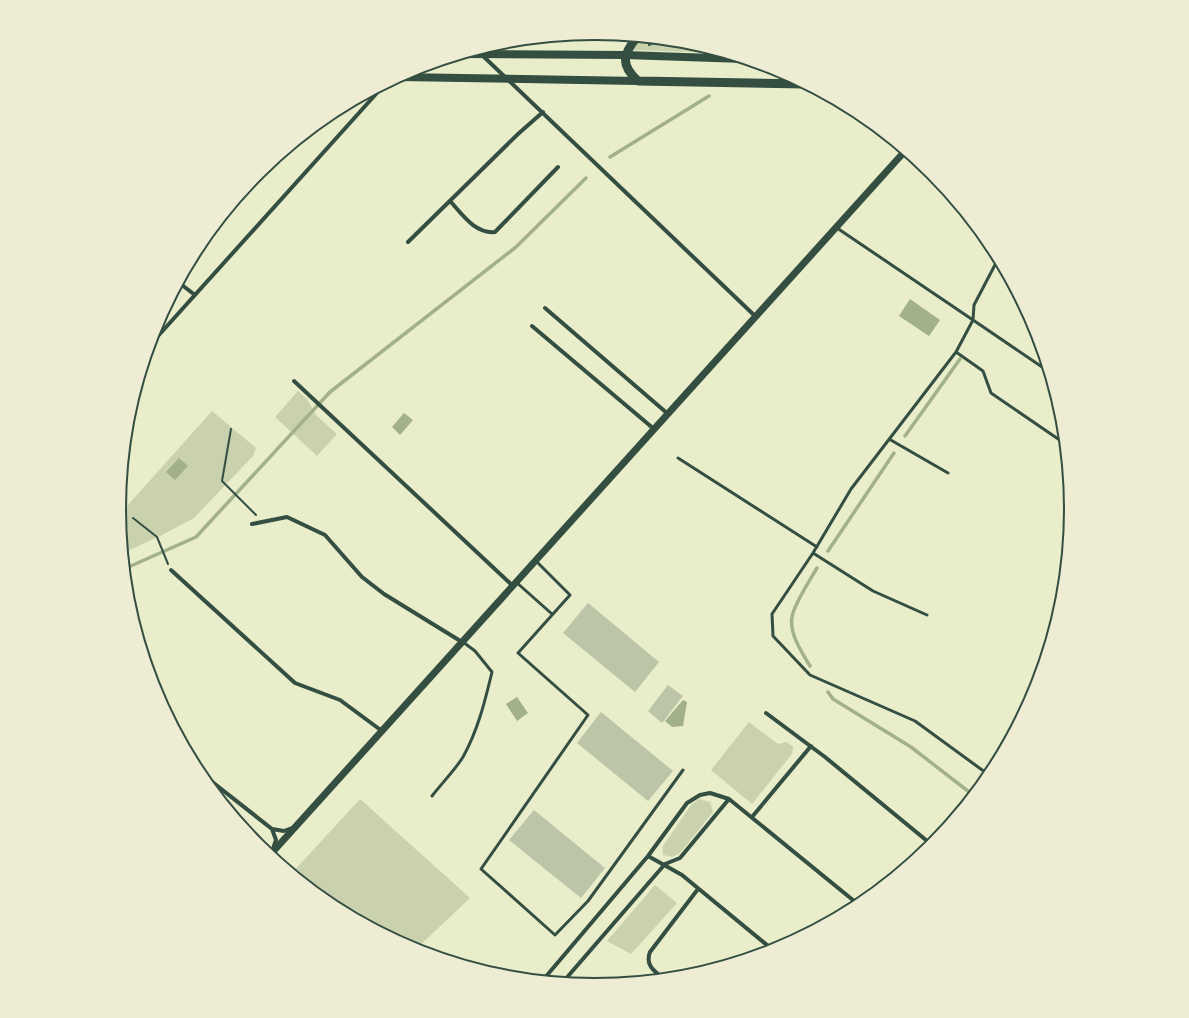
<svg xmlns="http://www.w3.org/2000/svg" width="1189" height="1018" font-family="'Libre Baskerville',serif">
<rect width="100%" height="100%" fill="#e9edc9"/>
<!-- green -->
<path fill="#cad2ad" d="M640,37L688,42L722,53L629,50Z
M298,391L307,399L316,415L337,434L317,456L275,417Z
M212,411L256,448L253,456L194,518L160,536L123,553L119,515Z
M749,722L778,744L787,742L793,747L792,754L752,804L711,770Z
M360,799L470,898L415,950L330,905L292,873Z
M699,799L710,802L713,812L680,853L673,857L663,855V846L691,805Z
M655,885L677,903L631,954L607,941Z"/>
<!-- water -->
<path fill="#a3b18a" d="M910,299L940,320L929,336L899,316Z
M404,413L413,420L400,435L392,427Z
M179,458L188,466L175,480L166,472Z
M517,697L528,713L517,721L506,704Z
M683,700L687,702L683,726L672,727L665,721Z"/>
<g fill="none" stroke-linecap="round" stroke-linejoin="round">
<!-- stream -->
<path stroke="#a3b18a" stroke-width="3.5" d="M610,157L709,96
M905,436L960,359
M828,551L894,453
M124,569L196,537L330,392L516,247L586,178
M810,666C802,653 789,633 792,617C794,604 810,580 817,568
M828,692L833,699L911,747L973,795"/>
</g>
<!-- building -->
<path fill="#bcc5a7" d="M588,603L659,662L635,692L563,633Z
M668,685L683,696L662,723L648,711Z
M601,712L673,771L648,801L577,743Z
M534,810L605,868L581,898L509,840Z"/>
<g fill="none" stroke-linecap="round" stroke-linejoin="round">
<!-- path -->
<path stroke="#344e41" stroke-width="2" d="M649,45L660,39
M690,48V43
M231,429L222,481L256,515
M133,518L157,537L168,564"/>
<!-- service -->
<path stroke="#344e41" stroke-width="3" d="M837,228L973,320L956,352L851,489L813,553L772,614L773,636L810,675L915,721L989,775
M997,261L974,305L973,320L1048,371
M956,352L983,371L991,393L1064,443
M889,439L948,473
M678,458L817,547
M813,553L873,591L927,615
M536,561L570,595L518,653L588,715L481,869L555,935L588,901L683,770
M516,582L552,614
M432,796C442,783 455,770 463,757C478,730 485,701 492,672L475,651L463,642"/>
<!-- minor -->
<path stroke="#344e41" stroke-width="4" d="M482,55L755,316
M450,201C462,214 475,234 495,232L558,167
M408,242L518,134L543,112
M178,282L195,295
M545,308L668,414
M532,326L654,429
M149,346L385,84
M294,381L513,586
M252,524L287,517L325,535L362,577L384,594L462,642
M171,570L295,683L340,700L382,731
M766,713L825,757L932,845
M197,770L272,829L284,831L292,828
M752,817L811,746
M272,829L276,840L273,849
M648,856L682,875L773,950
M663,978C654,971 645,965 650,952L698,889
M543,980L648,856L687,803L700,795L710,793L729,799L859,905
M563,982L665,864L680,858L729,799"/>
<!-- tertiary -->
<path stroke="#344e41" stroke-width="7" d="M270,855L905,151"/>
<!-- secondary -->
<path stroke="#344e41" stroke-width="8" d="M463,54L625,55L744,59
M398,77L638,81"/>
<!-- primary -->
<path stroke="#344e41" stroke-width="9" d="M637,37C623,54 620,65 638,81L804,84"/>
</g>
<!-- crop -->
<path d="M0 0H1189V1018H0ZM126 509a469 469 0 1 1 938 0a469 469 0 1 1-938 0Z" fill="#eeecd3" fill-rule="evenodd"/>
<path fill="none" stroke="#344e41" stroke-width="2" d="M126 509a469 469 0 1 1 938 0a469 469 0 1 1-938 0Z"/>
</svg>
